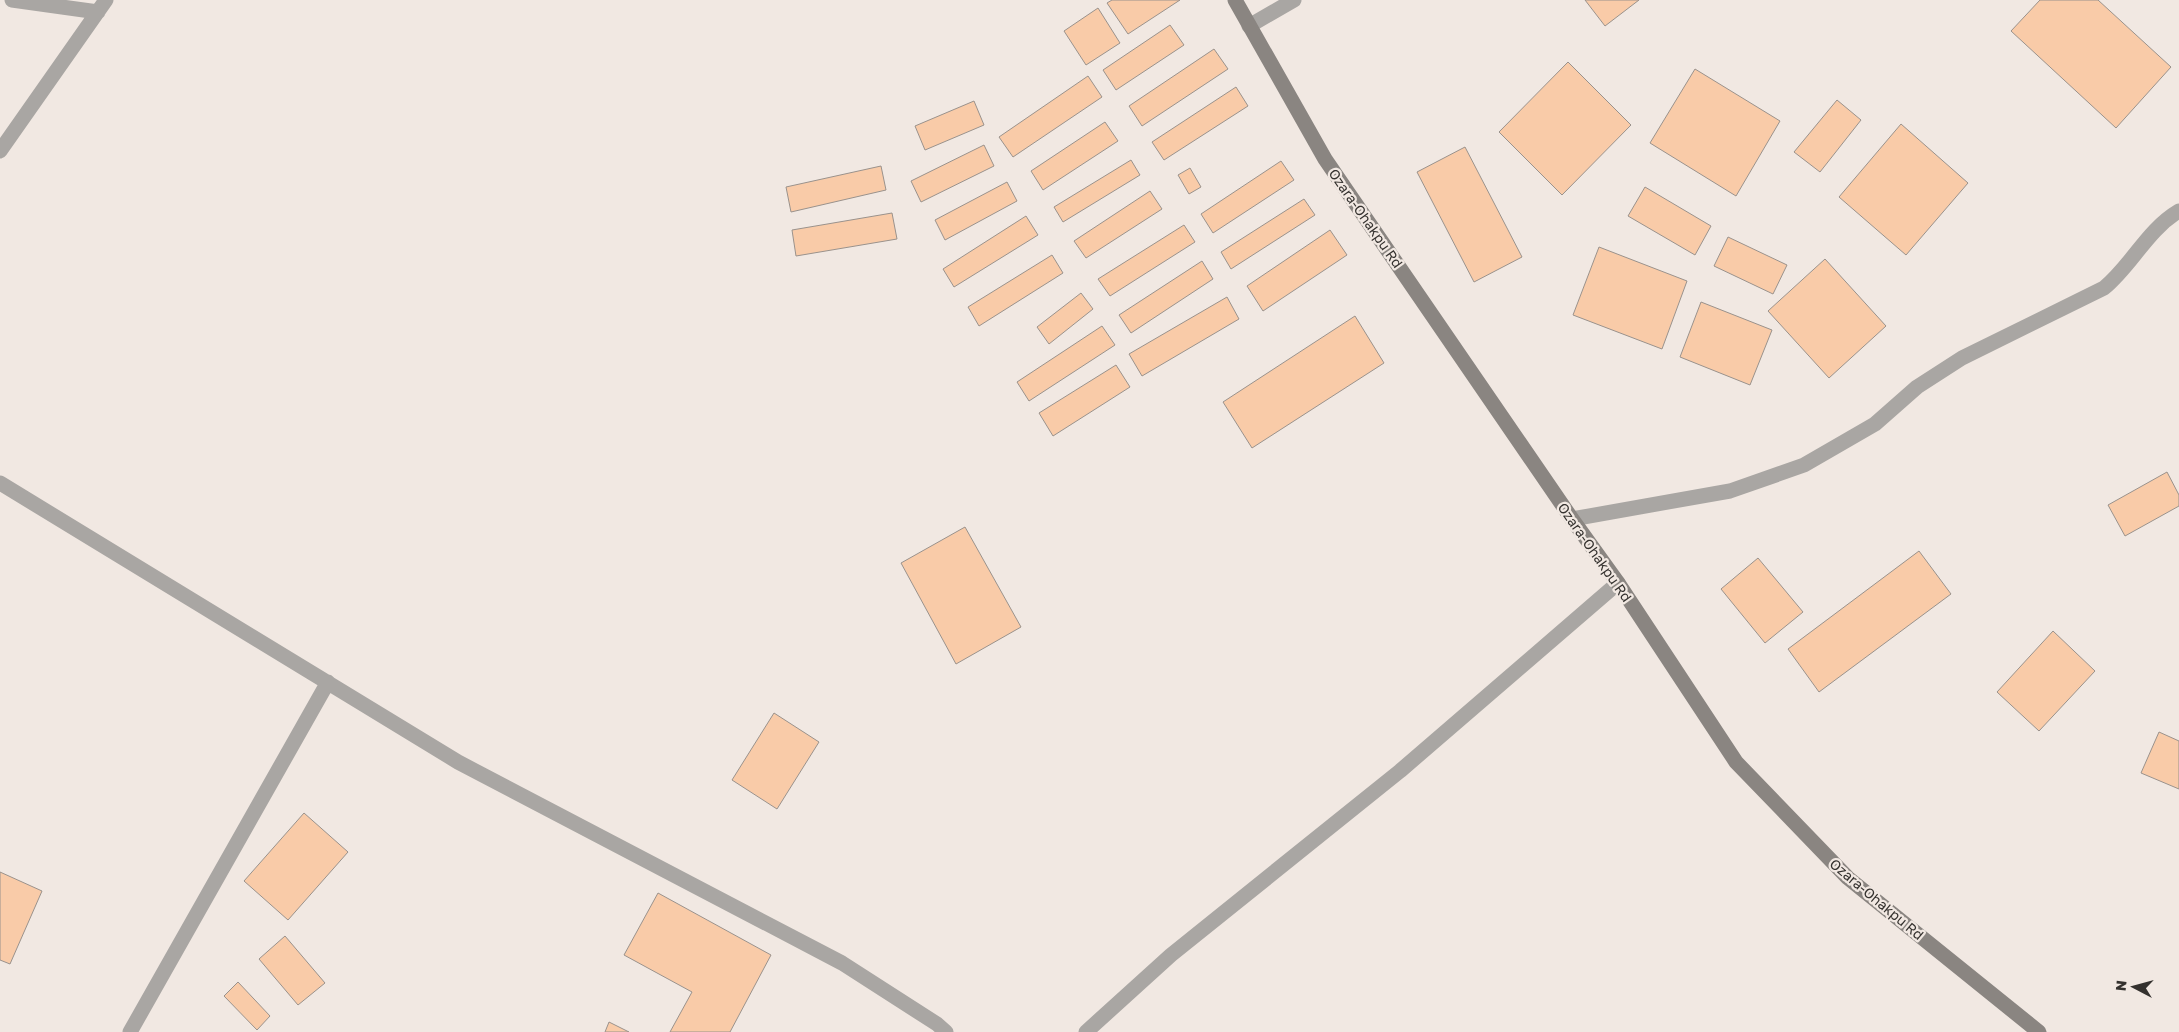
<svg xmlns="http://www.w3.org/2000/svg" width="2179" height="1032" font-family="'Golos Text',sans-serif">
<rect width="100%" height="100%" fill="#f1e8e2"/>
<!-- building -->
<path fill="#f9cba8" stroke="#9a928c" d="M1112,0H1180L1128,34L1107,3Z
M1585,0H1639L1605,26Z
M2040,0H2098L2171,67L2116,128L2011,31Z
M1098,8L1120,43L1086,65L1064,31Z
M1170,25L1184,45L1116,90L1103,70Z
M1214,49L1228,69L1142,126L1129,106Z
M1568,62L1631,125L1562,195L1499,132Z
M1695,69L1780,121L1736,196L1650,143Z
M1088,76L1102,97L1013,157L999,137Z
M1236,87L1248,106L1164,160L1152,142Z
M1837,100L1861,120L1820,172L1794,152Z
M974,101L984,125L925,150L915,126Z
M1105,122L1118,141L1043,190L1031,171Z
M1901,124L1968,183L1906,255L1839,197Z
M984,145L994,166L921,202L911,181Z
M1465,147L1522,257L1474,282L1417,172Z
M1131,160L1140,175L1063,222L1054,207Z
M1281,161L1294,180L1213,233L1201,214Z
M881,166L886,190L791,212L786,187Z
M1190,168L1201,187L1189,194L1178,175Z
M1007,182L1017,201L945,240L935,220Z
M1645,187L1711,226L1695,255L1628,216Z
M1150,191L1162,209L1086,258L1074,241Z
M1304,199L1315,215L1231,269L1221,252Z
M892,213L897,239L796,256L792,230Z
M1026,216L1038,235L954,287L943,269Z
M1184,225L1195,242L1110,296L1098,279Z
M1330,230L1347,255L1263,311L1247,286Z
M1728,237L1787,265L1773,294L1714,266Z
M1599,247L1687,281L1662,349L1573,315Z
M1052,255L1063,273L979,326L968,307Z
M1825,259L1886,326L1829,378L1768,311Z
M1202,261L1213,279L1131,333L1119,315Z
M1081,293L1093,309L1049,344L1037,327Z
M1227,297L1239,319L1142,376L1129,354Z
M1701,302L1772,330L1750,385L1680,357Z
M1355,316L1384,363L1252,448L1223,402Z
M1102,326L1115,345L1029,401L1017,382Z
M1116,365L1130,387L1053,436L1039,413Z
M2167,472L2179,495V506L2125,536L2108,505Z
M965,527L1021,627L956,664L901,563Z
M1919,551L1951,594L1819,692L1788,649Z
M1758,558L1803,612L1765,643L1721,589Z
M2053,631L2095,671L2039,731L1997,692Z
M774,713L819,742L777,809L732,780Z
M2159,732L2179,741V789L2141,773Z
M304,813L348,852L288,920L244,881Z
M0,872L42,891L10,964L0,960Z
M658,893L771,955L730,1032H670L692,992L624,955Z
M285,936L325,983L298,1005L259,959Z
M238,982L270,1016L257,1030L224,996Z
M609,1022L629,1032H605Z"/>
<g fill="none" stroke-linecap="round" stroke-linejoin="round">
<!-- street -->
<path stroke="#a9a6a3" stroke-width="15" d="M12,0L98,12
M1249,26L1294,0
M0,151L106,0
M0,483L458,762L842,963L937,1024L946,1032
M1572,519L1730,491L1804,465L1875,424L1917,387L1962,358L2104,288C2132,265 2147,230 2179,211
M130,1032L328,682
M1086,1032L1171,955L1400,771L1618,583"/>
<!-- secondary -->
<path stroke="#8a8581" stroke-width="15" d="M1235,0L1325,159L1572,519L1618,583L1736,762L1848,878L2039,1032"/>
</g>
<g text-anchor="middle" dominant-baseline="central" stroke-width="4.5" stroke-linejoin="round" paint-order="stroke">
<!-- street labels -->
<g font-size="14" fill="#34312e" stroke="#f1e8e2">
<text transform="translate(1366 218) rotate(55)">Ozara-Ohakpu Rd</text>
<text transform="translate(1595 552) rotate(55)">Ozara-Ohakpu Rd</text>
<text transform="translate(1877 899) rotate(40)">Ozara-Ohakpu Rd</text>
</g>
</g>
<!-- north arrow -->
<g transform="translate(2134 987) rotate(276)" stroke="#f1e8e2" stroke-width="4" paint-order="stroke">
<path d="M0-4L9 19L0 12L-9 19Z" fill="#34312e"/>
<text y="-8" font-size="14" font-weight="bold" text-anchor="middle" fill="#34312e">N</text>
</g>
</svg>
